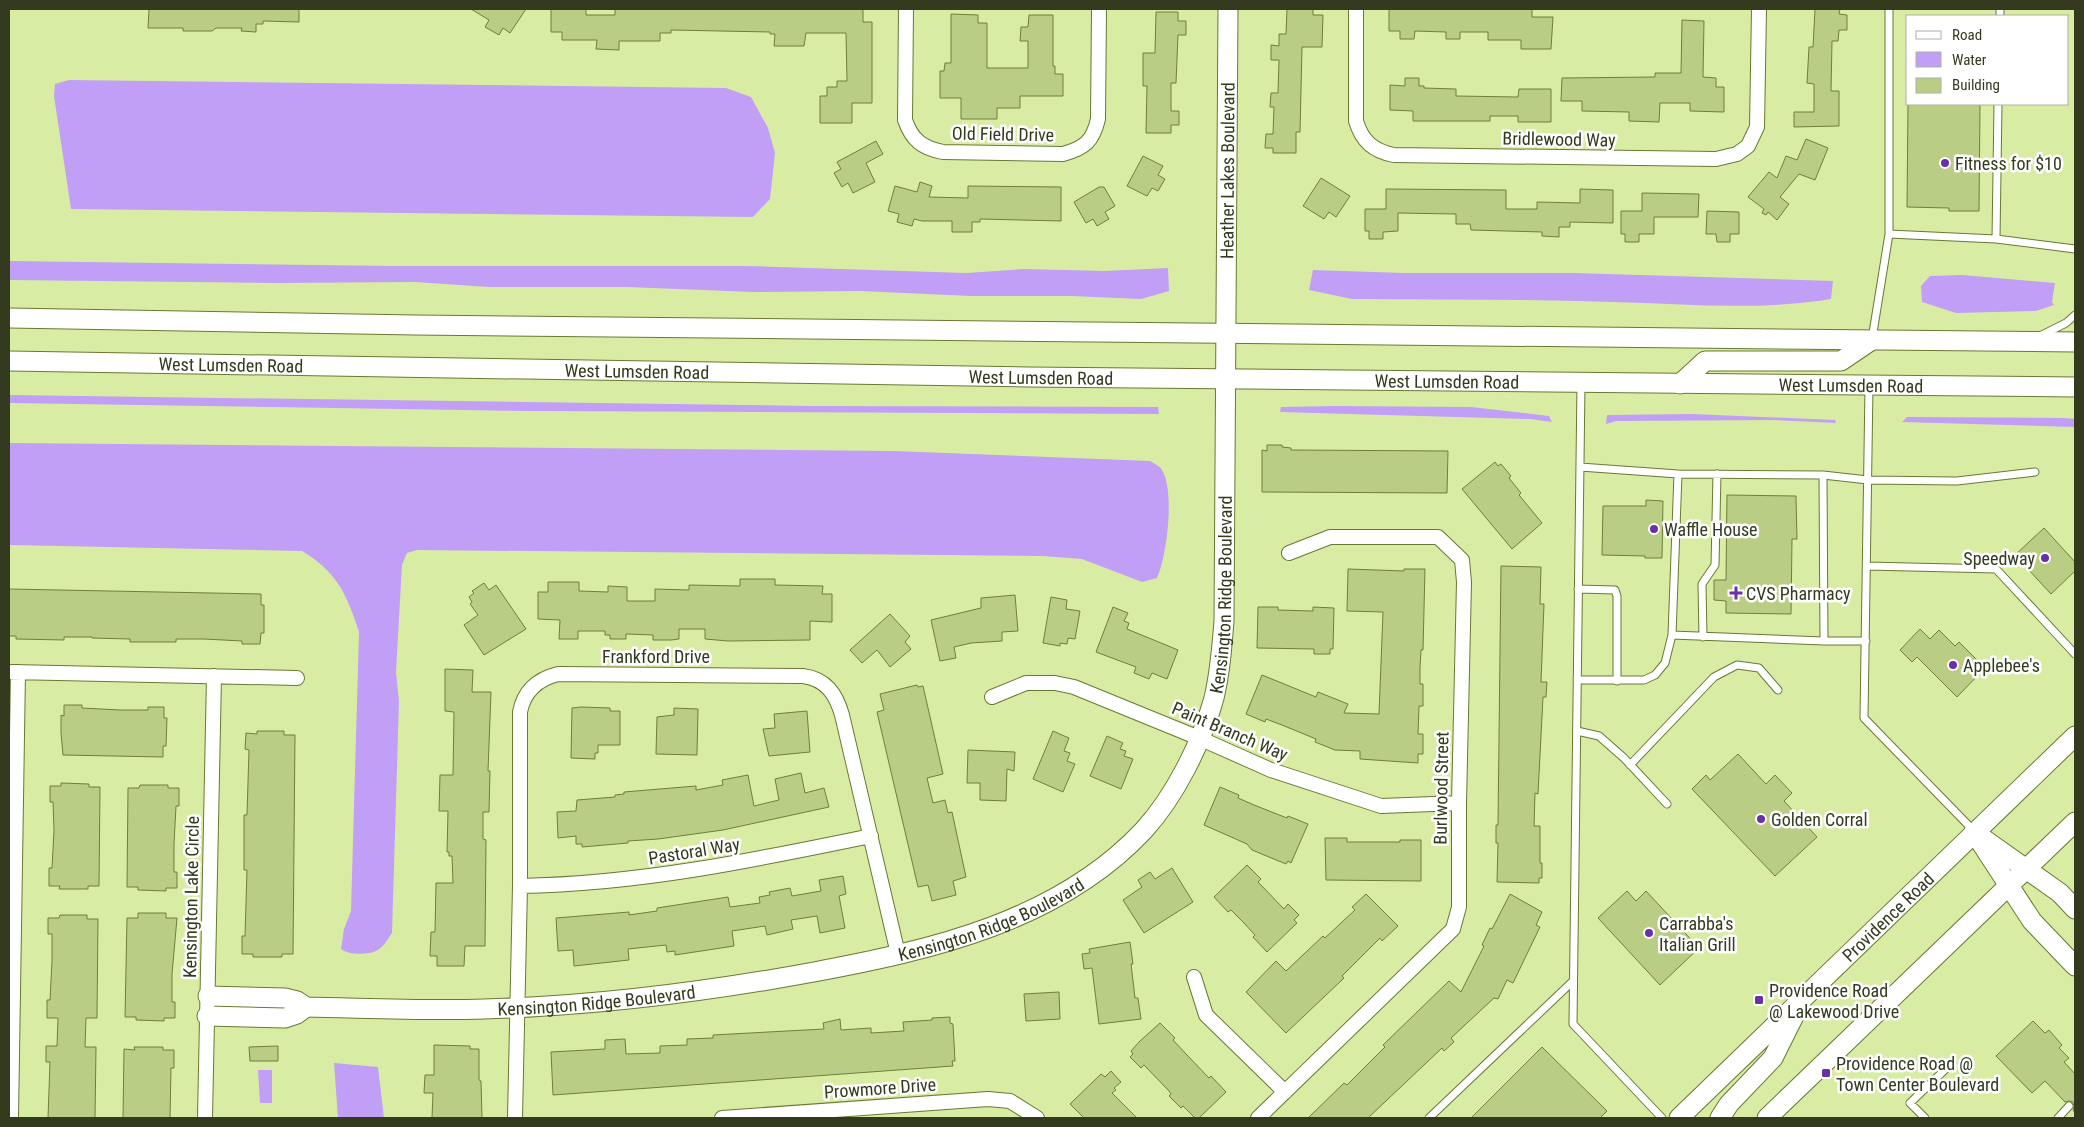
<svg xmlns="http://www.w3.org/2000/svg" width="2084" height="1127" font-family="'Roboto Condensed',sans-serif">
<rect width="100%" height="100%" fill="#d8eda3"/>
<!-- water -->
<path fill="#c19ff7" d="M69,80L726,88L751,97L768,128L775,153L770,199L753,217L71,209L54,96L55,84Z
M9,261L393,266H745L966,273L1024,269L1104,271L1168,268L1169,291L1141,299L1071,296H971L860,291L753,292L627,287H489L415,282L276,283L9,280Z
M1313,270L1404,273H1574L1833,281L1831,299C1759,311 1686,304 1613,302C1526,299 1439,300 1352,299L1309,290Z
M1962,275L2055,283L2052,302L2054,305L2036,311L1956,313L1922,302L1921,286L1930,276Z
M9,395L813,406L1158,407L1159,414L531,411L9,403Z
M1336,406L1471,407L1549,416L1552,422L1530,419L1280,412L1281,407Z
M1692,414L1835,420L1836,423L1773,420L1616,421L1606,424L1607,415Z
M1907,417L2063,418L2075,419V427L1902,422Z
M9,443L893,451L1150,461C1154,464 1160,466 1162,470C1175,491 1167,556 1157,578L1142,582L1082,559L1043,556L417,550L407,553L402,565L396,672L399,701L392,933C388,939 383,948 376,951C367,955 349,955 341,949L344,929L351,911L359,632C347,594 336,571 302,551L9,545Z
M334,1063L378,1067L384,1118H338Z
M258,1070H272V1103H260Z"/>
<!-- building -->
<path fill="#b9cd85" stroke="#6e7f39" d="M149,9H299V22L263,21V24H256V32L241,31L242,28H216L212,31H183V28H148Z
M471,9H526L510,33L503,28L499,35L485,27L489,20Z
M551,9H586V15H615V9H863V22H872V103H852V123H820V96H827V87H837V81H847L846,33H806L804,46H774L775,34H770V32L671,30V33H660V41H619V50L596,49L597,40H562V32H551Z
M1287,9H1313V15H1323L1322,47H1302L1300,132H1296V153H1273V148H1265L1266,134H1273L1274,107H1270L1271,93H1278L1279,60H1271V45L1279,46V34H1286Z
M1389,9H1532V17H1553L1551,49H1521V40H1488V32H1460V39H1446V32L1415,31L1414,39H1400V31H1389Z
M1815,9H1840L1839,14L1847,15V30H1839L1838,41H1832L1831,91H1839V126L1794,127V112H1814V84L1807,83L1809,47H1813Z
M1156,12H1178V21H1186V35H1178L1176,83H1171V111H1179V125H1171V133H1146L1147,86H1143V53H1155Z
M951,14L978,15V23H987V68H1028V41H1020L1021,27H1028L1029,15H1053V66H1055V74H1063V96H1020V108H997V119H961V98H940V71H944L945,63H951Z
M1682,20L1704,21L1703,77L1716,78V87H1724V112L1690,111V103H1660L1659,122L1629,121V112L1582,111V101H1561L1562,78L1655,77V73H1681Z
M1405,78H1419V86H1424V88L1456,89V96L1518,97L1519,89H1551V122H1518V116H1490V121H1413V111L1390,110V85L1405,86Z
M1908,104H1980L1979,211H1949V208L1907,207Z
M1806,139L1828,148L1815,180L1799,174L1780,197L1789,204L1777,220L1768,212L1766,215L1762,213L1764,209L1748,197L1769,172L1777,178L1786,156L1797,160Z
M876,141L883,154L866,163L875,182L853,193L848,183L842,187L834,173L841,169L837,162Z
M1143,156L1163,166L1158,175L1165,179L1158,191L1152,188L1147,196L1127,186Z
M1321,178L1350,196L1336,217L1329,212L1324,219L1303,206Z
M920,182L932,186L929,197L968,198V186L1061,187V221L980,219V222H972V232H952V221H922L914,219L912,226L897,222L899,214L888,211L895,186L917,192Z
M1099,187H1104L1115,206L1105,212L1109,219L1097,226L1093,219L1086,223L1074,202Z
M1386,189L1506,190V209H1537V202L1580,203V189L1613,190V223L1570,222V227H1559V237L1542,236V232L1471,230L1470,224H1456V214L1398,213V231L1383,232V239H1369V231H1365V209H1386Z
M1642,193L1699,194L1698,217H1654V234H1639V242H1625V234H1621V211H1642Z
M1707,211L1739,212V234H1730V242H1717L1716,234H1706Z
M1267,445H1282V447L1291,448V450L1448,451L1447,493L1262,492V450L1267,451Z
M1495,462L1498,466L1501,464L1511,476L1509,478L1521,493L1519,495L1542,523L1512,549L1462,489Z
M1727,495L1796,496L1797,539H1792L1791,614L1726,613V601L1714,600V580H1726Z
M1646,500L1663,501L1662,558H1645V556L1602,555L1603,506H1646Z
M2044,528L2075,562V571L2051,594L2015,555Z
M1501,566L1541,567L1540,604H1544L1541,682H1547L1546,697H1543L1538,794L1535,793L1534,826H1540V863H1542V878H1539V883L1497,882L1498,843H1496V825H1498Z
M1348,569L1404,571V569H1425L1423,650H1421L1420,668V684H1423V706H1419L1418,734H1423V754H1418V763L1360,759V751L1335,750L1315,742L1316,739L1282,725L1266,719L1265,722L1246,714L1262,675L1316,697L1318,692L1348,704L1344,713L1379,714L1383,612L1347,611Z
M740,579H775V585L823,586L822,594H832V622L810,621V640L728,641L705,639V629H679V639L671,640H653V635L626,634V639H610V635H605V631H578V639H559L560,620L538,619V592H548V582H579V591L608,592V586L627,587V601H655V589L689,590V585L740,586Z
M484,583L489,590L496,585L526,629L484,655L464,625L478,615L470,604L472,602L469,597L474,593L472,591Z
M9,589L261,594V605H264V633H261L260,644H242V641L204,639H176V642H130V639L92,638V637H64V640L16,639V636H9Z
M1015,595L1018,631L1002,632V641L971,643L954,647L956,658L940,661L931,620L981,608V598Z
M1051,597L1067,600L1066,609L1080,611L1075,639L1068,638L1067,644L1060,643V646L1043,643Z
M1113,607L1128,613L1124,621L1129,623L1127,629L1178,650L1167,679L1152,673L1149,679L1134,673L1136,667L1096,652Z
M1258,607H1278V610L1313,611V607L1334,608L1333,649H1330V654H1314V649L1257,648Z
M890,614L910,636L905,642L911,649L890,667L877,650L862,663L850,650Z
M1920,629L1930,639L1939,630L1955,646L1959,642L1985,668L1957,697L1917,657L1912,662L1900,650Z
M445,669L473,670L472,692H491L488,771H490L489,812H483V839L486,840L485,946H465L464,966H437V956H430L431,932H435L436,883H453L452,856H449V852H447L448,811H439L440,775H453L454,712L445,711Z
M917,685L918,687L923,686L943,774L927,778L933,803L945,800L948,813L952,812L966,877L953,881L956,895L932,901L928,885L918,887L877,712L884,710L880,694Z
M64,705H82V708L120,710H148V707H164V718H167L166,746H163V757L63,755L61,733V715L64,716Z
M581,707L610,708V711H620V745H598V753H595V759L571,758L572,708Z
M674,708L698,709L697,755L656,754L657,717L674,715Z
M807,711L810,752L769,756L763,729L775,728L774,714Z
M257,731H284V735H295L293,954H282V957H253V954H242V936H245L247,870H244V815H247L249,750L245,749L246,733L257,734Z
M1053,731L1069,738L1064,751L1070,753L1067,761L1075,764L1063,792L1033,779Z
M1107,736L1123,743L1120,749L1126,751L1124,756L1133,759L1121,789L1090,776Z
M968,750L1015,752L1014,771L1007,769L1006,801L980,800V783H967Z
M1738,754L1766,784L1775,775L1792,793L1784,801L1817,837L1775,876L1692,789L1706,775L1710,780Z
M801,773L805,793L824,788L829,807L723,830L658,839L628,841V843L582,847V844H576V836L558,838L557,812L576,811L577,800L615,797V795L624,794V792L696,786V790L723,785L722,780L748,775L754,806L779,800L775,779Z
M61,783L89,784V787H100L99,886H88V889H59L60,886H49V868H52L54,830L53,802H50V786H61Z
M140,785H168V788H179V806H176L174,844V872H177V888H166V891L138,890V887H127L128,788H139Z
M1220,787L1239,795L1238,798L1254,805L1287,818L1288,816L1308,824L1291,863L1288,861L1286,864L1252,850L1247,844L1204,825Z
M1325,838H1347V842H1400V840H1421V881L1326,880Z
M1247,865L1261,879L1258,882L1284,909L1288,904L1299,915L1294,920L1297,923L1267,952L1253,937L1255,935L1243,922L1231,910L1228,912L1214,897Z
M1172,868L1193,902L1144,933L1123,900L1142,887L1138,880L1150,872L1155,879Z
M843,876L846,894L839,896L845,928L820,933L817,916L791,920L793,929L767,935L765,926L732,931L734,946L675,955V951L667,952L666,945L628,949L629,960L574,966L573,950L558,951L556,918L629,912V915L657,911V908L728,897L730,907L760,903L759,897L770,895L769,892L790,888L792,896L821,891L819,880Z
M1627,891L1636,901L1646,891L1699,948L1660,985L1598,918Z
M1366,894L1398,926L1382,941L1380,938L1342,976L1344,978L1286,1033L1246,992L1276,961L1286,971L1323,936L1325,938L1342,922L1355,910L1352,907Z
M1510,894L1542,912L1536,925L1540,927L1513,983L1507,980L1498,999L1494,998L1451,1038L1454,1042L1444,1051L1442,1048L1368,1118H1308L1344,1083L1347,1085L1385,1047L1383,1045L1449,981L1461,992L1484,946L1482,945L1490,928L1492,929Z
M138,913H166V918H177L172,974V1002H175V1018H164V1021L136,1020V1017H125L127,918H138Z
M60,915H87V919H98L97,1018H86L85,1047H96L95,1118H48L50,1062H46V1046H57L58,1018H47V1000H50L52,961V934H48V918H59Z
M1130,942L1133,964H1131L1135,998H1138L1141,1019L1099,1024L1092,968L1084,969L1082,954L1090,953L1089,949Z
M1059,992L1060,1019L1026,1021L1024,994Z
M950,1017V1023L953,1024L955,1061H952L953,1066L553,1095L551,1052L605,1049V1040L625,1039L626,1054L660,1053V1046L687,1045V1039L713,1038V1035L824,1029L823,1023L840,1019L841,1030L871,1028V1033L904,1031L903,1022L932,1020V1018Z
M2033,1021L2045,1033L2049,1030L2062,1045L2059,1048L2069,1058L2064,1062L2075,1074V1113L2073,1110L2074,1107L2073,1102L2070,1101L2065,1102L2045,1081L2032,1093L1996,1056Z
M1160,1023L1175,1038L1173,1040L1187,1055L1209,1078L1211,1076L1226,1092L1199,1118H1195L1183,1106L1181,1108L1169,1096L1171,1094L1169,1091L1144,1065L1141,1068L1130,1057L1133,1054L1131,1051L1140,1041Z
M434,1045L470,1046V1049H479V1080L481,1081L482,1118H432L433,1093H424L425,1075H434Z
M278,1046V1061H250L249,1047Z
M134,1047H163V1050H174V1068H171L170,1118H123L124,1049L135,1050Z
M1542,1047L1607,1111L1600,1118H1471Z
M1111,1071L1121,1082L1114,1088L1116,1090L1112,1093L1137,1118H1084L1070,1104L1101,1074L1105,1077Z"/>
<g fill="none" stroke-linecap="round" stroke-linejoin="round">
<!-- lane casing -->
<g stroke="#687932" stroke-width="9">
<path id="lane" d="M1889,9V234
M2000,16V9
M1996,239L2075,249
M2040,336L2066,323L2075,315
M1872,339L1889,234L1996,239L1998,104
M1581,383L1573,1024L1662,1118
M1869,386L1864,718L1974,831
M1580,467L1678,474L1672,635L1824,641L1823,475L1868,480L1957,481L2035,472
M1678,474L1823,475
M1867,566L1996,569L2075,654
M1578,589L1615,590L1617,596V681
M1703,637L1702,584L1715,565L1717,474
M1824,641H1866
M1577,680H1644L1655,675L1665,663L1672,635
M1577,731L1599,736L1624,758L1667,804
M1630,765L1714,677L1737,665L1759,668L1778,690
M1429,1118L1572,982
M1925,1118L1910,1103L1952,1063
M2058,1118L2069,1106"/>
</g>
<!-- street casing -->
<g stroke="#687932" stroke-width="16">
<path id="street" d="M906,9L905,120C912,140 922,148 943,152L1063,154C1085,148 1093,141 1098,119L1099,9
M1356,9V121C1362,141 1373,151 1394,155L1716,159L1737,154L1748,146L1757,127L1759,9
M11,672L297,678
M992,697L1026,683H1055L1074,687L1199,738L1271,770L1381,806L1459,803
M520,886C639,884 755,860 871,836
M1194,977L1206,1015L1285,1092
M11,1118L18,672
M205,1118L214,676
M515,1118L520,886V712C524,691 538,679 558,674L803,676C826,679 836,694 842,715L898,954
M722,1118L988,1099L1010,1101L1037,1118
M1258,1118L1453,929L1459,907V803L1464,582L1462,560L1438,537H1330L1289,553"/>
</g>
<!-- secondary casing -->
<g stroke="#687932" stroke-width="21">
<g id="secondary">
<path d="M9,318L415,325L2075,342"/>
<path id="s1" d="M9,361L1027,377L2075,387"/>
<path d="M1680,384L1705,361H1841L1872,340"/>
<path d="M1974,832L2032,921L2075,966"/>
<path d="M1981,837L2060,893L2075,909"/>
<path id="s2" d="M208,996L285,998L297,1001L306,1007C365,1008 425,1011 484,1009C594,1006 705,992 814,972C932,950 1059,921 1144,830C1175,796 1202,742 1214,698C1220,673 1222,647 1224,621L1228,9"/>
<path d="M207,1016L285,1018L297,1014L306,1007"/>
<path id="s3" d="M1679,1118L2075,736"/>
<path d="M1720,1118L1729,1104L1773,1058L1796,1012"/>
<path d="M1767,1118L2075,822"/>
</g>
</g>
<!-- lane -->
<use href="#lane" stroke="#fff" stroke-width="7"/>
<!-- street -->
<use href="#street" stroke="#fff" stroke-width="14"/>
<!-- secondary -->
<use href="#secondary" stroke="#fff" stroke-width="19"/>
</g>
<!-- markers -->
<g fill="#6930a7" stroke="#fff" stroke-width="2">
<circle cx="1945" cy="163" r="5"/>
<circle cx="1654" cy="529" r="5"/>
<circle cx="2045" cy="558" r="5"/>
<path d="M1733.5 585.5h5v5h5v5h-5v5h-5v-5h-5v-5h5z"/>
<circle cx="1953" cy="665" r="5"/>
<circle cx="1761" cy="819" r="5"/>
<circle cx="1649" cy="933" r="5"/>
<rect x="1754" y="995" width="10" height="10" rx="2.5"/>
<rect x="1821" y="1068" width="10" height="10" rx="2.5"/>
</g>
<g text-anchor="middle" dominant-baseline="central" stroke-width="5" stroke-linejoin="round" paint-order="stroke">
<!-- street labels -->
<g font-size="18" fill="#333a1d" stroke="#fff">
<text transform="translate(1003 134) rotate(1)">Old Field Drive</text>
<text transform="translate(1559 139) rotate(1)">Bridlewood Way</text>
<text stroke="none"><textPath href="#s2" startOffset="1655">Heather Lakes Boulevard</textPath></text>
<text stroke="none"><textPath href="#s1" startOffset="222">West Lumsden Road</textPath></text>
<text stroke="none"><textPath href="#s1" startOffset="628">West Lumsden Road</textPath></text>
<text stroke="none"><textPath href="#s1" startOffset="1032">West Lumsden Road</textPath></text>
<text stroke="none"><textPath href="#s1" startOffset="1438">West Lumsden Road</textPath></text>
<text stroke="none"><textPath href="#s1" startOffset="1842">West Lumsden Road</textPath></text>
<text stroke="none"><textPath href="#s2" startOffset="1231">Kensington Ridge Boulevard</textPath></text>
<text x="656" y="656">Frankford Drive</text>
<text transform="translate(1230 731) rotate(23)">Paint Branch Way</text>
<text transform="translate(1441 788) rotate(-89)">Burlwood Street</text>
<text transform="translate(694 851) rotate(-9)">Pastoral Way</text>
<text transform="translate(191 897) rotate(-89)">Kensington Lake Circle</text>
<text stroke="none"><textPath href="#s2" startOffset="796">Kensington Ridge Boulevard</textPath></text>
<text stroke="none"><textPath href="#s3" startOffset="290">Providence Road</textPath></text>
<text stroke="none"><textPath href="#s2" startOffset="391">Kensington Ridge Boulevard</textPath></text>
<text transform="translate(880 1088) rotate(-4)">Prowmore Drive</text>
</g>
<!-- poi labels -->
<g font-size="18" fill="#333a1d" stroke="#fff" text-anchor="start">
<text x="1955" y="163">Fitness for $10</text>
<text x="1664" y="529">Waffle House</text>
<text x="2035" y="558" text-anchor="end">Speedway</text>
<text x="1746" y="593">CVS Pharmacy</text>
<text x="1963" y="665">Applebee's</text>
<text x="1771" y="819">Golden Corral</text>
<text x="1659" y="923">Carrabba's<tspan x="1659" dy="21">Italian Grill</tspan></text>
<text x="1769" y="990">Providence Road<tspan x="1769" dy="21">@ Lakewood Drive</tspan></text>
<text x="1836" y="1063">Providence Road @<tspan x="1836" dy="21">Town Center Boulevard</tspan></text>
</g>
</g>
<!-- border -->
<rect width="2084" height="1127" fill="none" stroke="#333a1d" stroke-width="20"/>
<!-- legend -->
<rect x="1906" y="15" width="162" height="90" fill="#ffffff" stroke="#adb0a5"/>
<rect x="1916" y="31" width="25" height="8" fill="#ffffff" stroke="#adb0a5"/>
<text x="1952" y="40" font-size="15" fill="#333a1d">Road</text>
<rect x="1916" y="52" width="25" height="15" fill="#c19ff7" stroke="#adb0a5"/>
<text x="1952" y="65" font-size="15" fill="#333a1d">Water</text>
<rect x="1916" y="78" width="25" height="15" fill="#b9cd85" stroke="#adb0a5"/>
<text x="1952" y="90" font-size="15" fill="#333a1d">Building</text>
</svg>
